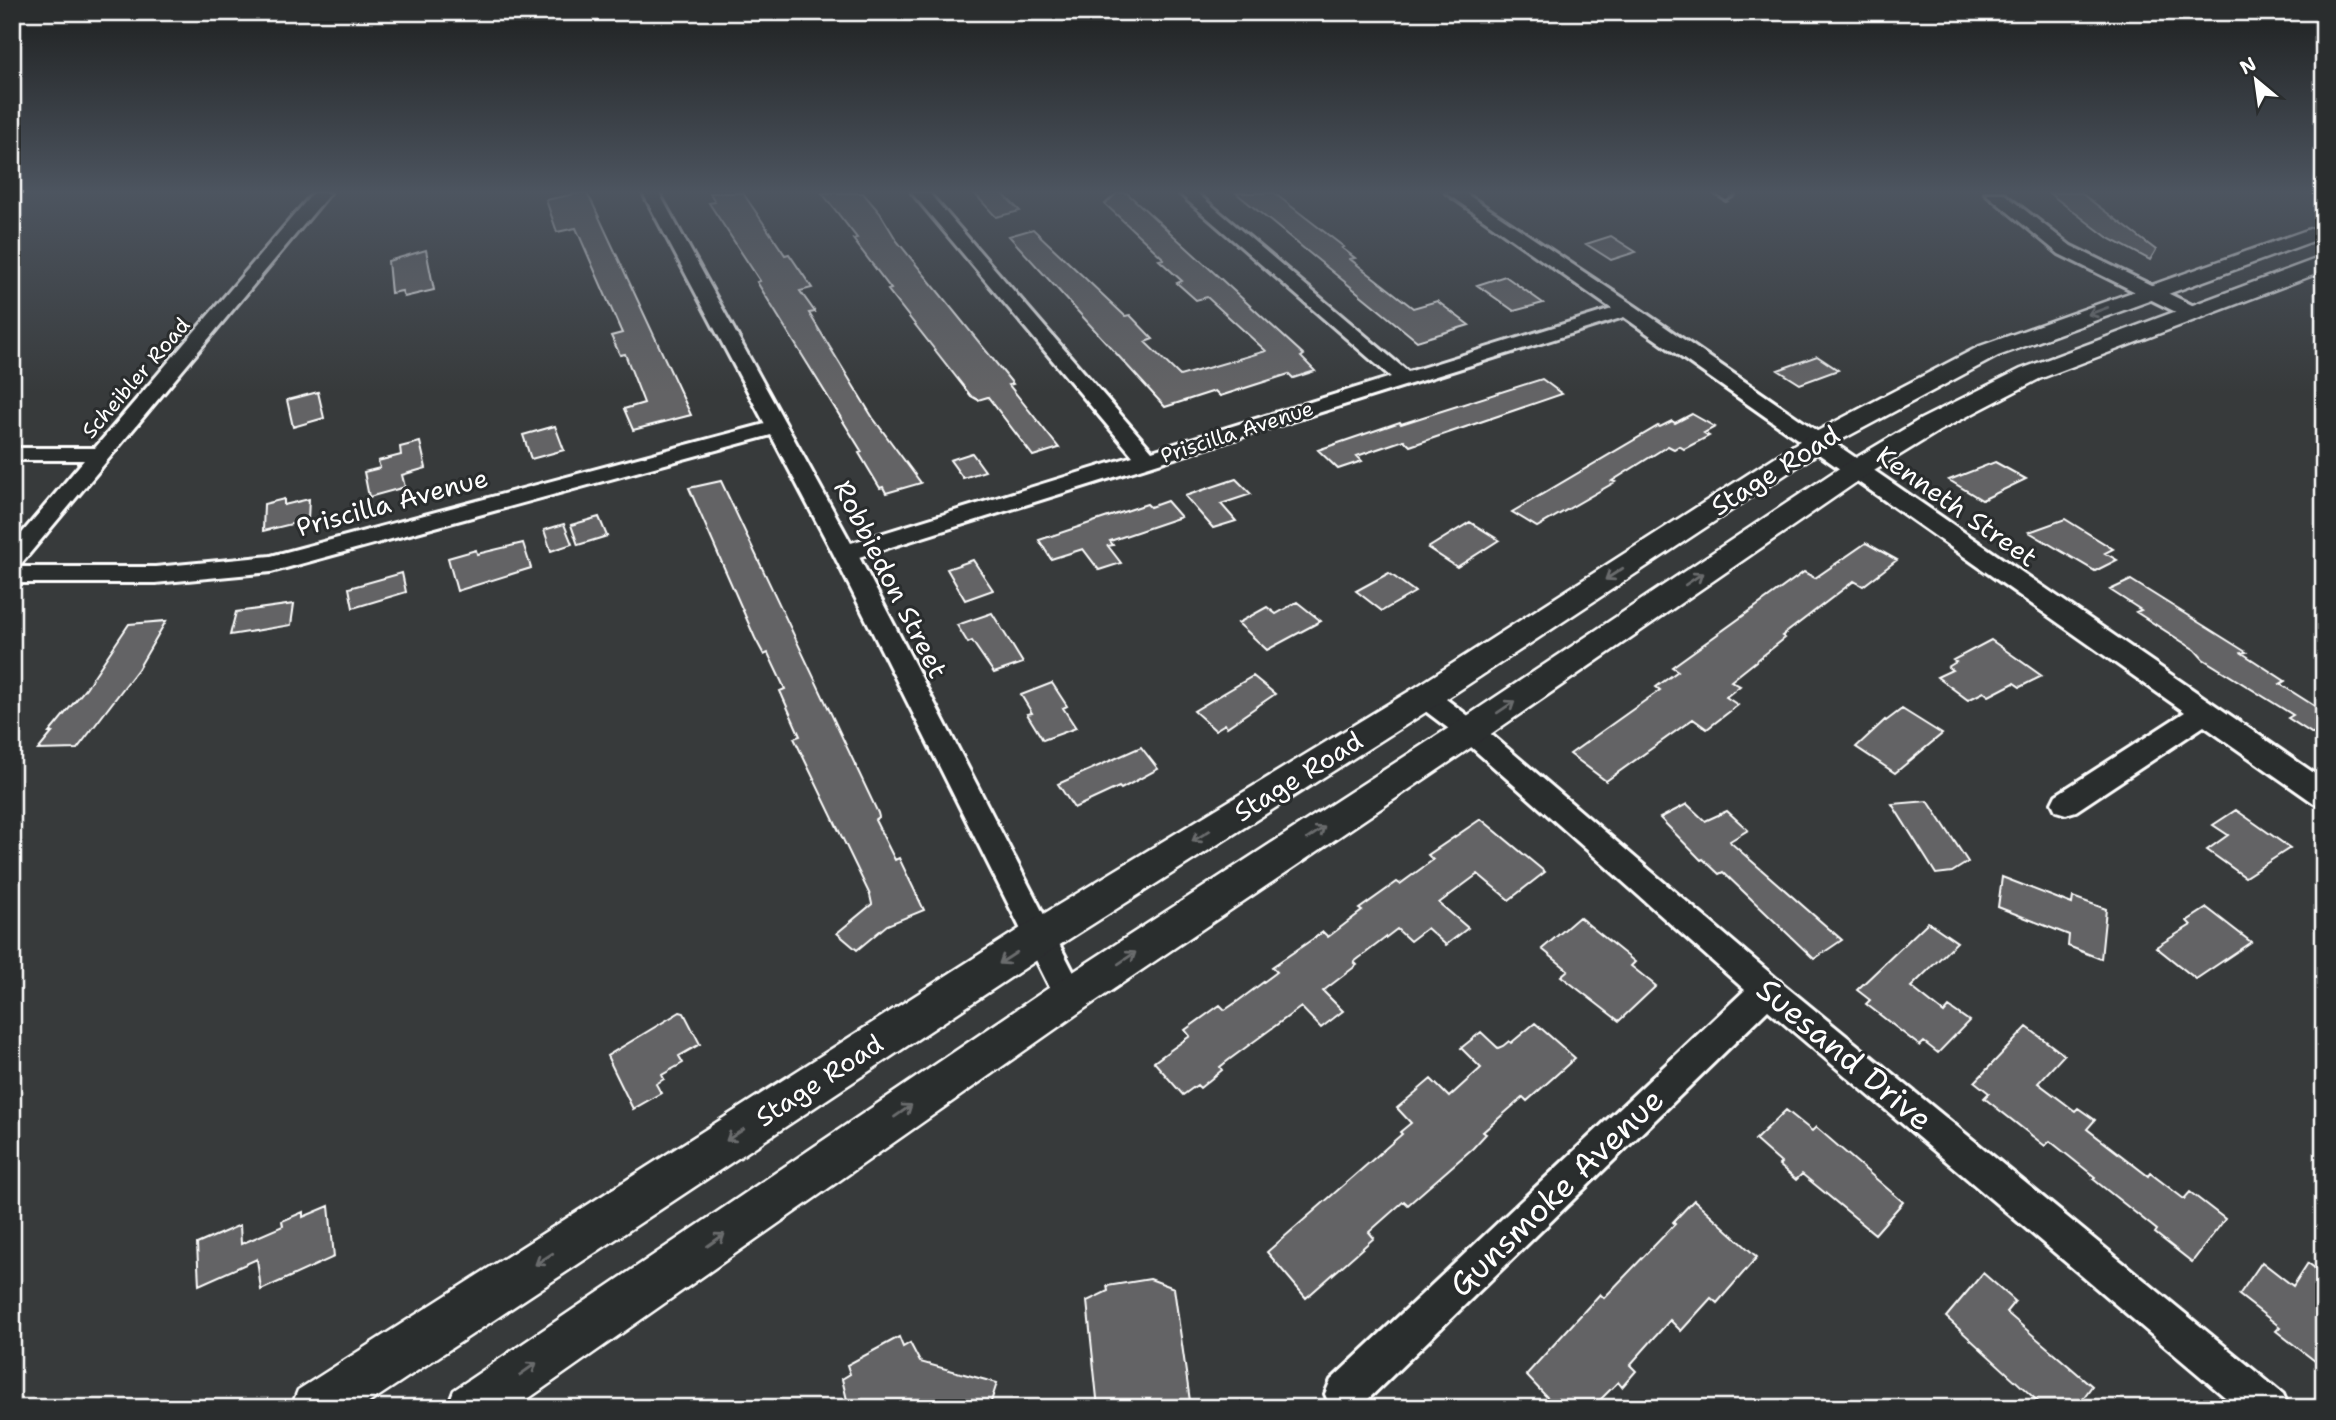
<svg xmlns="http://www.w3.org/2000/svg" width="2336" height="1420" font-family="'Shantell Sans',sans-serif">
<rect width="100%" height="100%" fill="#373a3b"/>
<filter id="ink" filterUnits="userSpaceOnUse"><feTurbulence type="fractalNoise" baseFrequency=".0143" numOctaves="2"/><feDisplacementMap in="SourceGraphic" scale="14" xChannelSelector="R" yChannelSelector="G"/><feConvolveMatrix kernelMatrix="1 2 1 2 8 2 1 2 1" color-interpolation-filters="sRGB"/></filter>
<g filter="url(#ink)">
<!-- building -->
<path fill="#636465" stroke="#fff" stroke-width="2" d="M579,193H586L592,202L691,415L633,430L624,409L644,403L625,354L620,355L611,336L622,333L576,228L557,232L546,200Z
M710,193H743L785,255L789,254L812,288L800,291L815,312L809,313L873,418L921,483L886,493L883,487L880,488L859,453L862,452L757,282L760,281L709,203L715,202Z
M822,193H863L880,213L897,241L1013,384L1009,385L1059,448L1033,456L988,397L978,400L971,396L888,290L891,289L853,239L857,238Z
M974,193H1002L1020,211L996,217Z
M1117,193H1127L1304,355L1301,357L1315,371L1293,378L1289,374L1220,396L1215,391L1165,407L1009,236L1033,229L1125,316L1130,315L1153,339L1145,342L1180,376L1266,351L1207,297L1196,300L1177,283L1182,281L1159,260L1164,259L1105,204Z
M1236,193H1274L1344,247L1342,248L1355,258L1350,259L1413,308L1437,301L1469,325L1417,341Z
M2049,193H2081L2156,250L2150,260L2107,237Z
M1611,236L1636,252L1611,260L1586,244Z
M426,250L434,290L404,297L402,291L391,293L388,261Z
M1505,276L1543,303L1514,311L1477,285Z
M1817,356L1838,370L1800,384L1778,370Z
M1542,379L1562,394L1410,446L1404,440L1357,456L1362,461L1338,469L1318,450L1400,422L1401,424Z
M318,392L324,418L293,427L287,400Z
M1692,414L1715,427L1704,433L1709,436L1684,449L1679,446L1674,449L1668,446L1612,481L1615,482L1537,527L1512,512L1658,426L1660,427L1672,421L1675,423Z
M555,426L564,450L531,459L523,435Z
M420,442L426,468L402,475L405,487L369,497L364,472L380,468L378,461L401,455L400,447Z
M972,453L985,471L963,478L950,460Z
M1995,462L2026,479L1982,500L1949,480Z
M1236,479L1251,494L1221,504L1236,521L1213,528L1185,496Z
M721,481L878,813L879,817L875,820L895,860L899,858L924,910L887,925L857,950L837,933L872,904L870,895L794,738L800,736L780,691L785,689L768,653L764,655L755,638L689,488Z
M284,499V505L309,499L308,520L263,531L264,504Z
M1167,501L1181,517L1110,541L1113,545L1108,546L1121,563L1099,570L1083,549L1051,559L1039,540L1147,504L1150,507Z
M599,517L607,536L578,545L571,525Z
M2065,519L2113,549L2105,553L2117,560L2095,571L2029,532Z
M1470,522L1499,540L1457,567L1428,548Z
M564,524L572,544L551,551L544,530Z
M523,543L531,568L457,591L448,558L476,550L477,554Z
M1866,543L1897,560L1863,586L1854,581L1782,636L1785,638L1731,681L1740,686L1726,697L1738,705L1707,729L1693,719L1606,781L1570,754L1660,690L1656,687L1678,671L1672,667L1804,572L1815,578Z
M973,560L993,590L965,600L947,569Z
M402,573L406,592L353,608L349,588Z
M1389,573L1415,592L1382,611L1356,591Z
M2131,580L2246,652L2242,653L2285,681L2280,684L2324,712V729L2313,734L2288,718L2293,715L2203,659L2195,650L2136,612L2141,610L2110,590Z
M1297,602L1321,621L1267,650L1238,623L1267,607L1276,614Z
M294,604L291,625L230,635L236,612Z
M992,613L1023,663L994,673L972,641L968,643L957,625Z
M166,621L138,669L77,749L38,750L52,733H49L86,688L129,624Z
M1991,640L2042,676L2020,687L2014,683L1989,696L1984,692L1968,700L1937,677L1952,670L1948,667L1956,662L1953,660Z
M1253,676L1275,694L1227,727L1225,724L1215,730L1194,711Z
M1052,683L1067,706L1063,708L1076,728L1043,740L1027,714L1032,713L1021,695Z
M1902,709L1942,734L1895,773L1856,747L1885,720L1886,721Z
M1141,747L1158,769L1121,789L1119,787L1074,808L1058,784Z
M1928,801L1968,862L1952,872L1936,874L1892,804Z
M1687,804L1705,821L1727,811L1748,830L1730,841L1731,843L1842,940L1814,959L1723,872L1719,874L1703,859L1701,860L1660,818Z
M2236,810L2290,848L2245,877L2207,850L2228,835L2213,825Z
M1481,819L1545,872L1509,900L1478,874L1439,903L1468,928L1446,945L1427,928L1410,941L1397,929L1354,962L1357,965L1323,991L1343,1011L1321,1028L1301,1007L1230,1059L1220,1067L1222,1070L1200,1088L1197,1085L1183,1095L1154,1062L1190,1036L1185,1030L1220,1005L1225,1010L1238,1001L1277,972L1272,967L1323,932L1328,937L1362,911L1359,909L1397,882L1400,884L1433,860L1428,855Z
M2002,877L2072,904L2073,897L2106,909L2101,959L2068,946L2069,935L1998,907Z
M2207,908L2251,942L2196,979L2156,947L2191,925L2187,921Z
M1579,917L1635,962L1631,966L1656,986L1619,1021L1561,976L1568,970L1542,949Z
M1928,922L1957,942L1911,987L1944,1013L1949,1007L1969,1021L1938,1053L1924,1042L1920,1046L1866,1004L1870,1000L1857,990Z
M680,1012L684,1013L700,1044L679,1056L683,1063L662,1075L664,1079L656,1084L661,1093L633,1109L607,1056Z
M1535,1023L1575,1058L1527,1101L1523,1097L1483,1132L1486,1134L1473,1148L1408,1205L1404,1201L1369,1232L1374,1238L1306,1298L1267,1252L1402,1134L1400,1132L1411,1123L1397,1108L1431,1079L1449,1097L1481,1068L1461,1048L1481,1032L1498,1048L1503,1046L1509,1041L1511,1043Z
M2027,1027L2064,1055L2038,1083L2075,1111L2078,1108L2095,1120L2087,1129L2148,1176L2150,1173L2184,1199L2190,1192L2225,1219L2192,1262L2155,1233L2157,1230L2093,1179L2095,1177L2050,1141L2045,1146L1984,1098L1989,1093L1975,1082Z
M1786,1110L1812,1131L1816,1127L1903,1202L1875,1234L1802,1174L1796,1180L1779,1165L1781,1163L1755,1140Z
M1694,1200L1757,1257L1717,1303L1711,1298L1681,1331L1670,1320L1630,1365L1636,1371L1622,1387L1618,1382L1592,1408H1557L1526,1375L1600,1294L1604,1298L1675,1224L1673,1222Z
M329,1206L334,1257L261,1290L257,1259L199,1285L197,1244L240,1225L241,1244L283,1226L282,1221L303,1212V1217Z
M2262,1262L2293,1286L2308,1263L2324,1275V1368L2276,1331L2280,1327L2239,1295Z
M1983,1273L2015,1301L2006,1312L2092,1386L2076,1408H2045L1946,1317Z
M1150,1279L1174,1288L1191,1408H1098L1087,1301L1108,1291L1107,1286Z
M899,1337L903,1347L910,1343L920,1362L997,1383L989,1408H849L842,1379L850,1374L847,1365Z"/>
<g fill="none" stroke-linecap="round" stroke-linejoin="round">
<!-- minor casing -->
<g stroke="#fff" stroke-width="6">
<path id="minor" d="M313,193H330L20,565L14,567H155L271,556L765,424L643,193H659L851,543L1133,456L912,193H929L1152,451L1391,377L1179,193H1197L1408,372L1612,309L1446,193H1465L1635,306L2324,780V806L2314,803L2204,726L2076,811L2066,814L2056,811L2052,803L2056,795L2185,712L1624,317L859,557L1086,996L1081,1006L1070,1010L1059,1006L833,553L771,435L271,572L155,583H12V545L84,460H12V448H95Z
M1715,193H1733L1734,195L1726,200Z
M1985,193H2003L2071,246L2198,308L2200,312L2198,316H2184L2059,254Z
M1425,688L1434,690L1479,724L1778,980L2283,1394L2289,1408H2238L1768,1010L1359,1408H1331L1325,1394L1331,1380L1745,990L1461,738L1416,704L1412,697L1416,690Z"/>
</g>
<!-- major casing -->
<g stroke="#fff" stroke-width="5">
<path id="major" d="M2324,224V237L1998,356L1824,449L1437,705L1055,948L361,1408H291L298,1390L1027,924L1413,689L1806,437L1980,346Z
M2324,256V271L2039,379L1939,431L1864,477L1482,740L1084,1009L515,1408H447L454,1390L1056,983L1458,722L1844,465L1921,419L2021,369Z"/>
</g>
<!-- minor -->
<use href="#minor" fill="#2a2d2e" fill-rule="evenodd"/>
<!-- major -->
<use href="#major" fill="#2a2d2e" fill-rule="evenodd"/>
</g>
<!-- one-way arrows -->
<defs><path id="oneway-shaft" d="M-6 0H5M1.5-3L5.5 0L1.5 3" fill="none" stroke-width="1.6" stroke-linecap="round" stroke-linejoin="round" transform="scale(1.75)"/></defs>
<g stroke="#6a6c6d">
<use href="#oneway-shaft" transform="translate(2098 311) rotate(160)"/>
<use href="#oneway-shaft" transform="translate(1614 574) rotate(147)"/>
<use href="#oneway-shaft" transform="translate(1694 579) rotate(-34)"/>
<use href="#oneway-shaft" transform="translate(1506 707) rotate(-34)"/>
<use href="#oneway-shaft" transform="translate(1316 833) rotate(-34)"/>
<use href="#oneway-shaft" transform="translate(1201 836) rotate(148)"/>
<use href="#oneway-shaft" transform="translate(1008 958) rotate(147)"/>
<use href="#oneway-shaft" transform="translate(1127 958) rotate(-34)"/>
<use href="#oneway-shaft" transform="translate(903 1111) rotate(-35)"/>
<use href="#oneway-shaft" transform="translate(735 1135) rotate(147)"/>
<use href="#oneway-shaft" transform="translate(716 1240) rotate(-35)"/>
<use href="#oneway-shaft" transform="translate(544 1259) rotate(147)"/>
<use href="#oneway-shaft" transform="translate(528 1369) rotate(-35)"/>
</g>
</g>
<!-- sky -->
<linearGradient id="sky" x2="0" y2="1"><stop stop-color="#1e2020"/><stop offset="0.49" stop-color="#4d5560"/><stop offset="1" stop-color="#4d5560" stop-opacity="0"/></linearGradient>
<rect width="2336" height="392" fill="url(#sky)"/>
<g text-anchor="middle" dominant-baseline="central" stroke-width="6" stroke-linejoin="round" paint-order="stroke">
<!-- far-street labels -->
<g font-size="21" fill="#fff" stroke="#2a2d2e">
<text transform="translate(136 378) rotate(-49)">Scheibler Road</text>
<text transform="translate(1237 432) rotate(-18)">Priscilla Avenue</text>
</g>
<!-- street labels -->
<g font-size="26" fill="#fff" stroke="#2a2d2e">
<text transform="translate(1775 470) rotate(-32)">Stage Road</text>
<text transform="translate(392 502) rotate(-15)">Priscilla Avenue</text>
<text transform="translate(1957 506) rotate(35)">Kenneth Street</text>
<text transform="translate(891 579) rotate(63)">Robbiedon Street</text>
<text transform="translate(1298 776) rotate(-32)">Stage Road</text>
<text transform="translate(819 1080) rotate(-33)">Stage Road</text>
</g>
<!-- near-street labels -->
<g font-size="32" fill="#fff" stroke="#2a2d2e">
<text transform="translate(1845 1054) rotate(40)">Suesand Drive</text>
<text transform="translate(1556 1192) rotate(-44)">Gunsmoke Avenue</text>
</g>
</g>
<!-- margin -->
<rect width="2336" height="1420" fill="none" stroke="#2a2d2e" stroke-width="42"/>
<rect x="21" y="21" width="2294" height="1378" fill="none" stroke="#fff" stroke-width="2.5" filter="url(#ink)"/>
<!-- north arrow -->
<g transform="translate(2256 80) rotate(331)" stroke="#2a2d2e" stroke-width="5" paint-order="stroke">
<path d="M0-5L12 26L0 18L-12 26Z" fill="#ffffff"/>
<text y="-10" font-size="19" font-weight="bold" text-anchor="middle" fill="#ffffff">N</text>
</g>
</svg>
